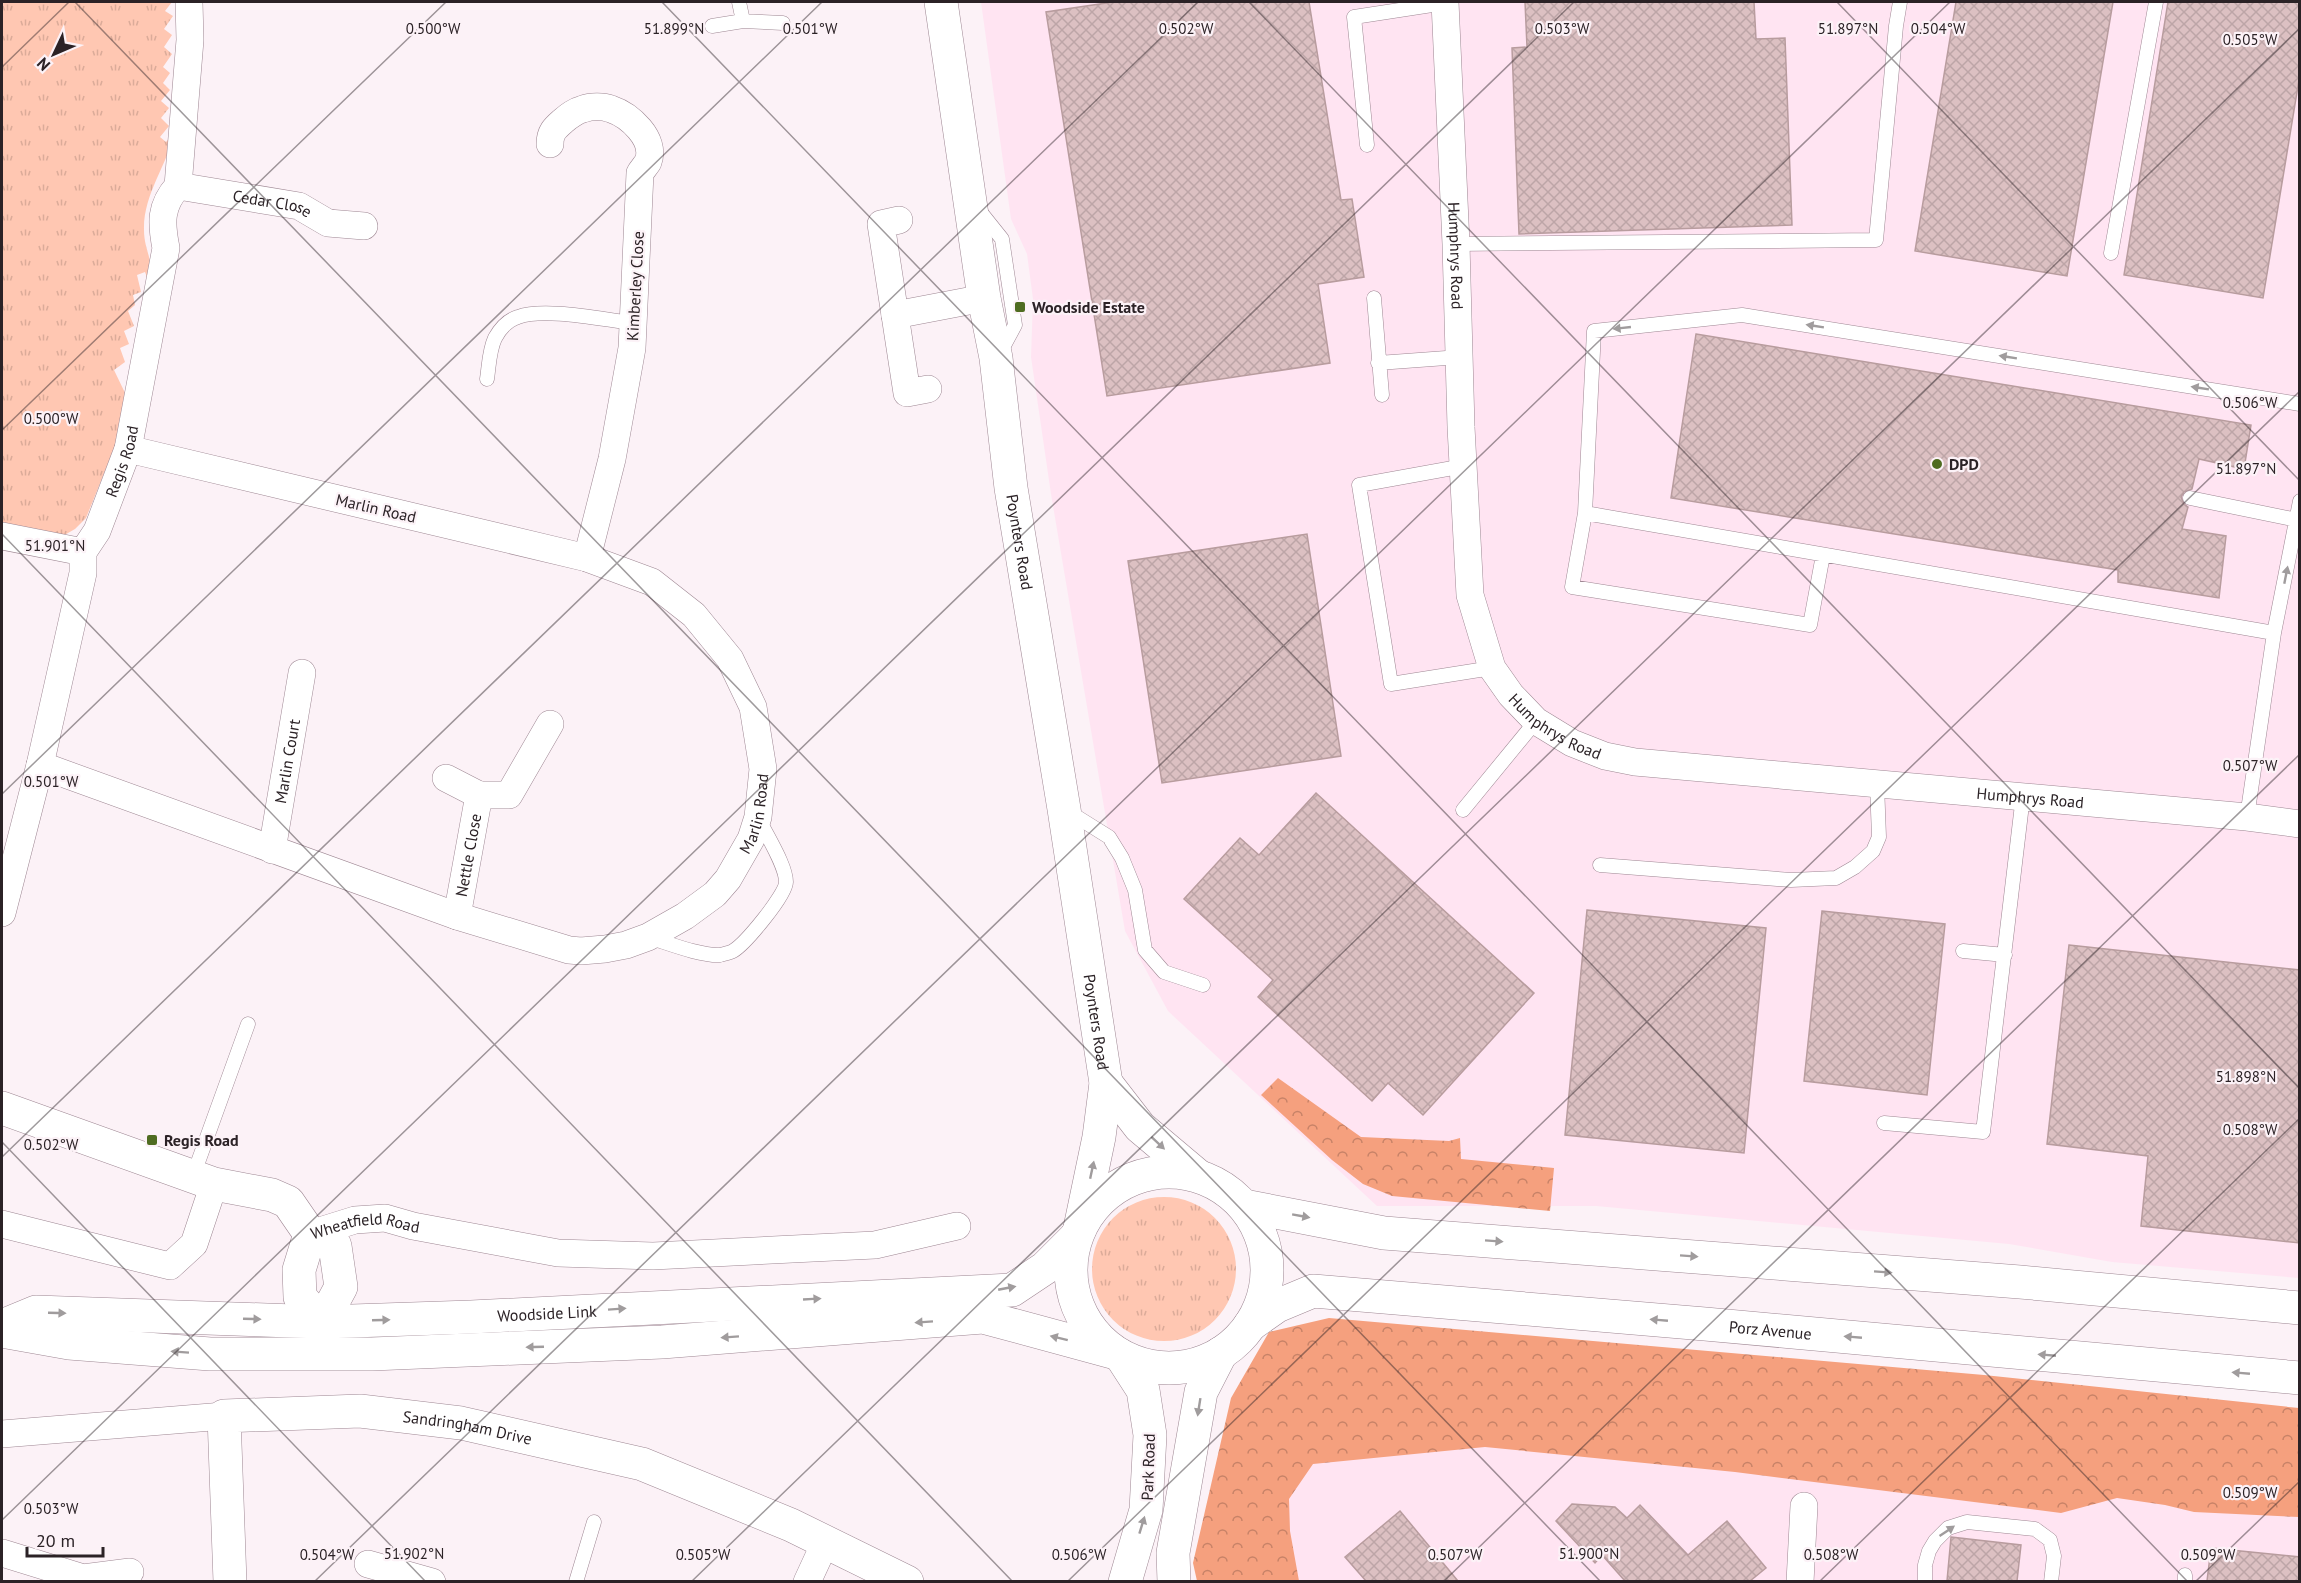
<svg xmlns="http://www.w3.org/2000/svg" width="2301" height="1583" font-family="'PT Sans',sans-serif">
<defs>
<pattern id="grass-tufts" width="24" height="20" patternUnits="userSpaceOnUse" patternTransform="scale(1.5)"><rect width="24" height="20" fill="#ffc7b2"/><path d="M3 7l-1-3M5 7V3M7 7l1-3M15 17l-1-3M17 17v-4M19 17l1-3" fill="none" stroke="#dbab99"/></pattern>
<pattern id="forest-crowns" width="20" height="18" patternUnits="userSpaceOnUse" patternTransform="scale(1.5)"><rect width="20" height="18" fill="#f5a07e"/><path d="M2 6a3 3 0 1 1 6 0M12 15a3 3 0 1 1 6 0" fill="none" stroke="#c78267"/></pattern>
<pattern id="building-cross-hatch" width="8" height="8" patternUnits="userSpaceOnUse" patternTransform="scale(1.5)"><rect width="8" height="8" fill="#dcc0c2"/><path d="M0 0l8 8M0 8l8-8" fill="none" stroke="#bda5a7"/></pattern>
</defs>
<rect width="100%" height="100%" fill="#fcf2f7"/>
<!-- built -->
<path fill="#ffe4f2" d="M981,2H2299V1278L2112,1262L2009,1244L1596,1206H1377L1168,1011L1125,931L1051,494L1031,357L1033,299L1027,254L1011,219Z
M1471,1410L2299,1482V1581L1268,1582L1291,1452Z"/>
<!-- grass -->
<path fill="url(#grass-tufts)" d="M2,2H172L165,11L173,16L164,29L172,35L164,47L172,54L163,67L170,73L163,83L170,90L161,101L169,108L161,118L169,126L160,137L166,142L175,132C167,165 143,195 144,230C144,251 155,261 150,285L145,272L137,275L141,292L133,295L135,305L128,311L134,326L124,331L129,344L120,348L125,362L114,370L126,395L122,429L86,518L75,529L61,537L2,524Z
M1092 1269a72 72 0 1 1 144 0a72 72 0 1 1-144 0Z"/>
<!-- forest -->
<path fill="url(#forest-crowns)" d="M1278,1078L1361,1137L1449,1141L1460,1138L1461,1159L1554,1168L1550,1211L1392,1196L1363,1184L1332,1160L1261,1095Z
M1329,1318L1984,1375L2299,1408V1517L2194,1512L2165,1505L2117,1498L2061,1513L1735,1472L1485,1447L1313,1464L1289,1499L1290,1531L1299,1581H1197L1193,1563L1231,1398L1269,1332Z"/>
<!-- building -->
<path fill="url(#building-cross-hatch)" stroke="#b89c9e" stroke-width="1.5" d="M1113,2H1309L1341,200L1352,199L1364,277L1318,284L1330,363L1107,396L1046,12Z
M1525,2H1754L1756,39L1785,38L1792,225L1519,234L1512,48L1527,47Z
M1956,2H2113L2067,276L1915,251Z
M2168,2H2300V74L2263,298L2124,275Z
M1696,334L2251,425L2244,469L2199,459L2192,489L2184,492L2181,497L2184,504L2188,507L2182,529L2226,536L2219,598L2118,582V570L1671,498Z
M1307,534L1341,756L1162,783L1128,561Z
M1316,793L1534,993L1423,1115L1388,1083L1372,1101L1258,997L1273,980L1184,899L1240,838L1259,855Z
M1587,910L1766,928L1744,1153L1565,1135Z
M1822,911L1945,924L1927,1095L1804,1081Z
M2069,945L2300,970V1243L2141,1226L2148,1156L2047,1144Z
M1572,1504L1615,1507L1627,1518L1640,1505L1688,1555L1727,1521L1766,1568L1750,1581H1625L1602,1555L1595,1563L1556,1521Z
M1400,1511L1458,1581H1366L1345,1557Z
M1951,1537L2021,1545L2017,1581H1947Z
M2211,1548L2300,1557V1581H2207Z"/>
<g fill="none" stroke-linecap="round" stroke-linejoin="round">
<!-- lane casing -->
<g stroke="#9e8793" stroke-width="15">
<path id="lane" d="M739,2L743,21L783,23
M712,26L743,21
M1367,145L1354,17L1445,3
M978,209L1002,239L1015,325L1001,351
M1456,244L1876,240L1896,26L1900,2
M2111,253L2156,2
M1374,298L1382,395
M1378,363L1460,357
M487,379C489,366 489,351 495,338C500,329 508,320 518,317C545,307 604,320 633,323
M1464,466L1359,485L1391,684L1492,668
M2190,498L2297,520
M1585,513L1572,587L1810,625L1823,555
M2274,633L1585,513L1594,331L1742,315L2300,404
M1463,810L1536,721
M1069,812L1109,837L1122,858L1135,890L1145,950L1164,972L1203,985
M2247,817L2274,633L2300,501
M1600,865L1791,880L1836,878L1855,867L1873,851L1879,837L1877,784
M648,937C668,943 700,956 720,955C723,954 730,953 733,951C745,944 786,895 786,882C786,865 766,835 759,819
M1963,951L2005,955
M1884,1123L1983,1132L2023,796
M193,1176L248,1024
M576,1582L594,1522
M1925,1582V1565L1929,1551L1935,1541L1948,1528L1967,1522L2035,1529L2050,1540L2054,1556L2051,1582
M2185,1582V1575"/>
</g>
<!-- street casing -->
<g stroke="#9e8793" stroke-width="28">
<g id="street">
<path id="s1" d="M1445,2L1456,244L1461,427L1470,595L1492,668L1511,695L1536,721L1572,743L1605,756L1635,762L2247,817L2300,824"/>
<path d="M550,144C550,132 555,128 563,121C569,116 575,111 583,109C591,106 603,106 611,109C629,115 657,139 648,162C646,165 642,170 640,173L632,348L612,459L587,558"/>
<path id="s2" d="M178,186L299,206L328,223L364,226"/>
<path d="M899,220L881,224L907,393L928,389"/>
<path d="M895,315L984,298"/>
<path d="M2,536L83,552"/>
<path id="s3" d="M40,765L457,916L569,950L581,951L605,949L626,945L648,937L685,916L715,894L728,879L751,839L758,817L763,769L753,707L730,659L694,615L652,582L587,558L128,449"/>
<path d="M446,778L479,795"/>
<path id="s4" d="M272,850L302,673"/>
<path id="s5" d="M2,913L40,765L83,573V552L97,531L128,449L166,248C161,223 160,206 178,186L190,40L189,2"/>
<path id="s6" d="M457,916L479,795H509L550,724"/>
<path d="M2,1224L170,1266L194,1244L214,1184"/>
<path id="s7" d="M310,1234L355,1220L385,1218L413,1226L558,1253L653,1256L875,1245L957,1226"/>
<path d="M2,1434L224,1416"/>
<path d="M2,1553L83,1578L130,1572"/>
<path d="M368,1564L432,1582"/>
<path d="M807,1582L825,1543"/>
<path d="M1800,1582L1804,1506"/>
</g>
</g>
<!-- secondary casing -->
<g stroke="#9e8793" stroke-width="34">
<g id="secondary">
<path id="s8" d="M941,2L984,298L996,358L1011,488L1064,809L1106,1083L1099,1137L1080,1228"/>
<path d="M1106,1083L1140,1127L1197,1175"/>
<path d="M2,1108L214,1184L272,1195L288,1202L310,1234"/>
<path d="M310,1234L335,1246L341,1287L322,1322L323,1346"/>
<path d="M310,1234L299,1270L300,1297L322,1322"/>
<path d="M1121,1356L1143,1390L1150,1435L1146,1510L1125,1582"/>
<path id="s9" d="M230,1582L224,1416L360,1411L461,1423L642,1464L791,1525L907,1582"/>
<path d="M1174,1582L1173,1553L1201,1392L1221,1353"/>
</g>
</g>
<!-- primary casing -->
<g stroke="#9e8793" stroke-width="34">
<g id="primary">
<circle cx="1169" cy="1270" r="98"/>
<path d="M1244,1206L1384,1233L2020,1282L2300,1308"/>
<path id="s10" d="M1250,1325L1277,1306L1313,1291L1705,1324L2300,1378"/>
<path id="s11" d="M2,1326L36,1312L322,1322L471,1317L1012,1290L1045,1268L1075,1238"/>
<path d="M2,1331L69,1343L210,1354H372L662,1342L983,1317L1116,1353"/>
</g>
</g>
<!-- lane -->
<use href="#lane" stroke="#fff" stroke-width="14"/>
<!-- street -->
<use href="#street" stroke="#fff" stroke-width="27"/>
<!-- secondary -->
<use href="#secondary" stroke="#fff" stroke-width="33"/>
<!-- primary -->
<use href="#primary" stroke="#fff" stroke-width="33"/>
</g>
<!-- one-way arrows -->
<defs><path id="oneway-solid" d="M-6-.8H1V-3.2L6.5 0L1 3.2V.8H-6Z" transform="scale(1.5)"/></defs>
<g fill="#a09c9d">
<use href="#oneway-solid" transform="translate(1815 326) rotate(-171)"/>
<use href="#oneway-solid" transform="translate(1622 328) rotate(174)"/>
<use href="#oneway-solid" transform="translate(2008 357) rotate(-171)"/>
<use href="#oneway-solid" transform="translate(2200 388) rotate(-171)"/>
<use href="#oneway-solid" transform="translate(2286 575) rotate(-79)"/>
<use href="#oneway-solid" transform="translate(1158 1143) rotate(43)"/>
<use href="#oneway-solid" transform="translate(1092 1170) rotate(-78)"/>
<use href="#oneway-solid" transform="translate(1301 1216) rotate(10)"/>
<use href="#oneway-solid" transform="translate(1494 1241) rotate(4)"/>
<use href="#oneway-solid" transform="translate(1689 1256) rotate(4)"/>
<use href="#oneway-solid" transform="translate(1883 1272) rotate(4)"/>
<use href="#oneway-solid" transform="translate(1007 1288) rotate(-11)"/>
<use href="#oneway-solid" transform="translate(812 1299) rotate(-3)"/>
<use href="#oneway-solid" transform="translate(617 1309) rotate(-4)"/>
<use href="#oneway-solid" transform="translate(57 1313) rotate(2)"/>
<use href="#oneway-solid" transform="translate(252 1319) rotate(2)"/>
<use href="#oneway-solid" transform="translate(381 1320) rotate(-2)"/>
<use href="#oneway-solid" transform="translate(1659 1320) rotate(-175)"/>
<use href="#oneway-solid" transform="translate(924 1322) rotate(176)"/>
<use href="#oneway-solid" transform="translate(730 1337) rotate(176)"/>
<use href="#oneway-solid" transform="translate(1853 1337) rotate(-175)"/>
<use href="#oneway-solid" transform="translate(1059 1338) rotate(-166)"/>
<use href="#oneway-solid" transform="translate(535 1347) rotate(178)"/>
<use href="#oneway-solid" transform="translate(180 1352) rotate(-176)"/>
<use href="#oneway-solid" transform="translate(2047 1355) rotate(-175)"/>
<use href="#oneway-solid" transform="translate(2241 1373) rotate(-175)"/>
<use href="#oneway-solid" transform="translate(1199 1407) rotate(99)"/>
<use href="#oneway-solid" transform="translate(1142 1525) rotate(-73)"/>
<use href="#oneway-solid" transform="translate(1947 1531) rotate(-34)"/>
</g>
<!-- ticks -->
<path fill="none" stroke="#2b2226" stroke-width="1.5" stroke-opacity="0.45" d="M75,2L1601,1582M662,2L2188,1582M1249,2L2300,1089M1837,2L2300,481M2,67L69,2M2,430L446,2M2,534L1013,1582M2,794L822,2M2,1142L426,1582M2,1157L1198,2M2,1520L1574,2M314,1582L1950,2M691,1582L2300,28M1067,1582L2300,391M1443,1582L2300,754M1819,1582L2300,1118M2195,1582L2300,1481"/>
<!-- markers -->
<g fill="#4f6c21" stroke="#fcf2f7" stroke-width="2">
<rect x="1014" y="301" width="12" height="12" rx="3"/>
<circle cx="1937" cy="464" r="6"/>
<rect x="146" y="1134" width="12" height="12" rx="3"/>
</g>
<g text-anchor="middle" dominant-baseline="central" stroke-width="4.5" stroke-linejoin="round" paint-order="stroke">
<!-- street labels -->
<g font-size="16" fill="#2b2226" stroke="#fcf2f7">
<text stroke="none"><textPath href="#s2" startOffset="96">Cedar Close</textPath></text>
<text stroke="none"><textPath href="#s1" startOffset="254">Humphrys Road</textPath></text>
<text transform="translate(635 286) rotate(-87)">Kimberley Close</text>
<text stroke="none"><textPath href="#s5" startOffset="470">Regis Road</textPath></text>
<text transform="translate(376 508) rotate(13)">Marlin Road</text>
<text stroke="none"><textPath href="#s8" startOffset="546">Poynters Road</textPath></text>
<text stroke="none"><textPath href="#s1" startOffset="758">Humphrys Road</textPath></text>
<text stroke="none"><textPath href="#s4" startOffset="90">Marlin Court</textPath></text>
<text stroke="none"><textPath href="#s1" startOffset="1244">Humphrys Road</textPath></text>
<text stroke="none"><textPath href="#s3" startOffset="813">Marlin Road</textPath></text>
<text stroke="none"><textPath href="#s6" startOffset="62">Nettle Close</textPath></text>
<text stroke="none"><textPath href="#s8" startOffset="1032">Poynters Road</textPath></text>
<text stroke="none"><textPath href="#s7" startOffset="57">Wheatfield Road</textPath></text>
<text stroke="none"><textPath href="#s11" startOffset="548">Woodside Link</textPath></text>
<text stroke="none"><textPath href="#s10" startOffset="531">Porz Avenue</textPath></text>
<text stroke="none"><textPath href="#s9" startOffset="411">Sandringham Drive</textPath></text>
<text transform="translate(1148 1467) rotate(-88)">Park Road</text>
</g>
<!-- poi labels -->
<g font-size="16" font-weight="bold" fill="#2b2226" stroke="#fcf2f7" text-anchor="start">
<text x="1032" y="307">Woodside Estate</text>
<text x="1949" y="464">DPD</text>
<text x="164" y="1140">Regis Road</text>
</g>
</g>
<g font-size="15" text-anchor="middle" fill="#2b2226" stroke="#fcf2f7" stroke-width="4.5" stroke-linejoin="round" paint-order="stroke">
<text x="433" y="34">0.500°W</text>
<text x="810" y="34">0.501°W</text>
<text x="1186" y="34">0.502°W</text>
<text x="1562" y="34">0.503°W</text>
<text x="1938" y="34">0.504°W</text>
<text x="674" y="34">51.899°N</text>
<text x="1848" y="34">51.897°N</text>
<text x="2250" y="45">0.505°W</text>
<text x="2250" y="408">0.506°W</text>
<text x="51" y="424">0.500°W</text>
<text x="2246" y="474">51.897°N</text>
<text x="55" y="551">51.901°N</text>
<text x="2250" y="771">0.507°W</text>
<text x="51" y="787">0.501°W</text>
<text x="2246" y="1082">51.898°N</text>
<text x="2250" y="1135">0.508°W</text>
<text x="51" y="1150">0.502°W</text>
<text x="2250" y="1498">0.509°W</text>
<text x="51" y="1514">0.503°W</text>
<text x="414" y="1559">51.902°N</text>
<text x="1589" y="1559">51.900°N</text>
<text x="327" y="1560">0.504°W</text>
<text x="703" y="1560">0.505°W</text>
<text x="1079" y="1560">0.506°W</text>
<text x="1455" y="1560">0.507°W</text>
<text x="1831" y="1560">0.508°W</text>
<text x="2208" y="1560">0.509°W</text>
</g>
<!-- border -->
<rect width="2301" height="1583" fill="none" stroke="#2b2226" stroke-width="6"/>
<!-- north arrow -->
<g transform="translate(54 54) rotate(226)" stroke="#fcf2f7" stroke-width="4.5" paint-order="stroke">
<path d="M0-4.5L10 22L0 15L-10 22Z" fill="#2b2226"/>
<text y="-9" font-size="16" font-weight="bold" text-anchor="middle" fill="#2b2226">N</text>
</g>
<!-- scale -->
<path d="M27 1547v9h76v-9" fill="none" stroke="#2b2226" stroke-width="3"/>
<text x="36" y="1547" font-size="18" fill="#2b2226" stroke="#fcf2f7" stroke-width="4.5" paint-order="stroke">20 m</text>
</svg>
